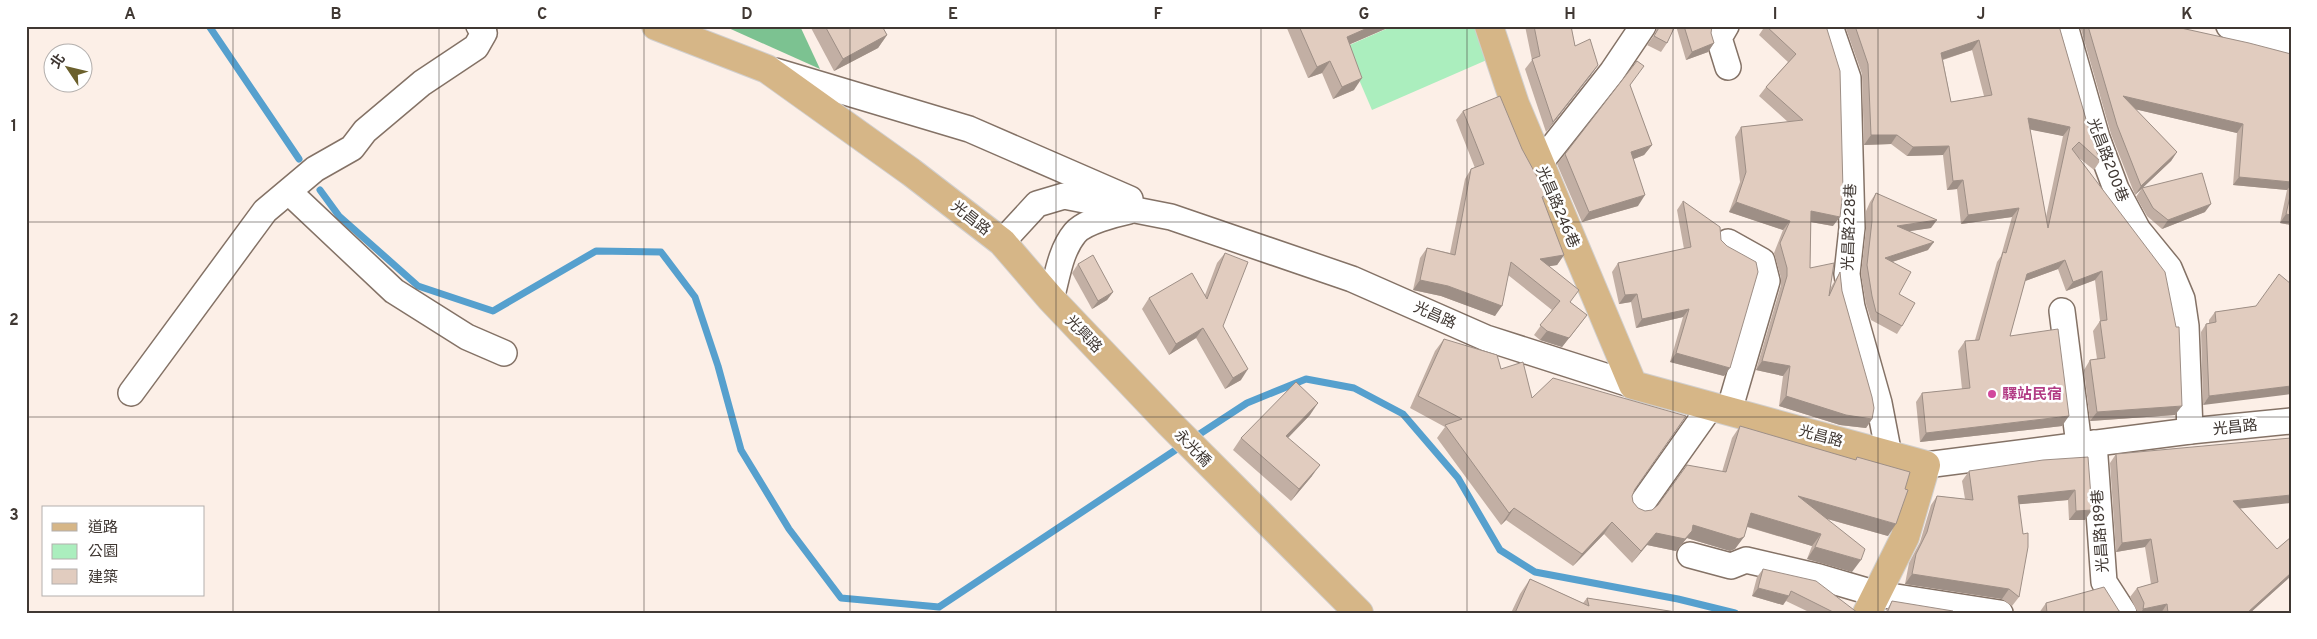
<svg xmlns="http://www.w3.org/2000/svg" width="2317" height="639" viewBox="0 0 2317 639" font-family="Overpass,'Noto Sans TC',sans-serif">
<rect width="100%" height="100%" fill="#fcefe7"/>
<path fill="#abeebe" d="M1393,26h82l14,33 -117,51 -27,-63z"/>
<path fill="#7cc291" d="M724,26h76l20,43z"/>
<g fill="none" stroke-linecap="round" stroke-linejoin="round">
<g stroke="#56a0ce" stroke-width="7">
<path d="M209,26l90,133"/>
<path d="M320,190l19,26 79,70 75,25 103,-60 65,1 34,45 23,69 23,84 48,79 52,69 98,9 244,-162"/>
<path d="M1192,439l55,-36 59,-24 48,9 49,26 55,64 42,72 35,22 143,27 57,14"/>
</g>
<defs>
<g id="minor">
<path d="M1726,26l-7,12 9,29"/>
<path d="M1830,26l18,52 4,150 -5,46 5,33 27,96 10,52"/>
<path d="M2065,26l32,112 19,51 22,41 31,38 13,31 4,27 4,105"/>
<path d="M2229,26l62,16"/>
<path d="M775,71l194,58 161,70"/>
<path d="M1540,163l72,-91 31,-46"/>
<path d="M289,192l105,99 73,46 37,16"/>
<path d="M1002,242l35,-38 27,-8 107,21 181,62 134,59 147,47"/>
<path d="M1728,242l34,19 5,20 -38,130"/>
<path d="M1051,299c6,-21 9,-48 24,-66 9,-11 40,-19 54,-22"/>
<path d="M2062,311l17,134"/>
<path d="M131,393l134,-182 50,-42 37,-21 13,-17 57,-48 54,-36 8,-14 -5,-7"/>
<path d="M2094,443l10,139 20,31"/>
<path d="M1926,465l264,-34 101,-10"/>
<path d="M1638,509l73,-103"/>
<path d="M1690,555l41,11 15,-6 73,17 58,17 123,19"/>
</g>
<g id="major">
<path d="M656,26l111,43 144,103 91,70 49,57 118,124 190,190"/>
<path d="M1489,26l26,78 118,281 293,80 -21,72 -38,76"/>
</g>
</defs>
<use href="#minor" stroke="#847266" stroke-width="28"/>
<use href="#major" stroke="#d1cfce" stroke-width="30"/>
<use href="#minor" stroke="#fff" stroke-width="25"/>
<use href="#major" stroke="#d6b687" stroke-width="28"/>
</g>
<g fill="#c2afa4" fill-rule="evenodd">
<path d="M810,26h72l5,9 -9,13 -44,23z"/>
<path d="M1286,26h106l-42,18 4,46 -21,9 -11,-26 -14,5z"/>
<path d="M1525,26h46l4,20 23,19 -7,10 -45,57 -21,-63 7,-9z"/>
<path d="M1657,26h18l-8,17 -6,9 -14,-7 8,-11z"/>
<path d="M1676,26h36l-1,7 3,10 -6,9 -22,8z"/>
<path d="M1765,26h61l7,200 -22,-4 -1,46 20,21 4,-7 6,-10 2,19 30,128 -6,9 -26,-3 -61,-19 4,-30 -27,-6 25,-85v-7l-7,-25 9,-23 -54,-18 11,-30 -5,-45 6,-10 47,-5 -29,-26 7,-9 22,-25 -29,-27z"/>
<path d="M1845,26h214l31,107 10,28 -6,9 -15,-12 96,257 -85,6 -6,-51 6,-10 7,-1 -4,-28 7,-10 -5,-41 -29,11 -8,-22 -33,12 -15,55 52,90 -142,16 -4,-40 6,-9 40,-4 -4,-38 7,-10 10,-1 22,-78 4,-6 11,-39 -51,7 -4,-35 -10,1 -4,-35 -36,1 -16,-12 -27,1 -2,-71zM1972,50l12,46 -33,6 -8,-42zM2030,129l33,7 -17,81z"/>
<path d="M2080,26h92l119,28v171l-11,-2 7,-33 -54,-5 4,-52 -102,-24 42,43 -6,9 -36,34 -24,-61z"/>
<path d="M1630,86l22,59 -8,10 -11,4 5,47 -56,16 -25,-58 8,-10z"/>
<path d="M1463,111l59,38 25,46 -4,5 21,55 -7,10 -8,1 21,36 17,13 -25,32 -22,-7 -6,-5 18,-25 -44,-35 -13,41 -54,-20 -28,-6 7,-32 7,-10 23,5 15,-74 6,-10 4,-1 -19,-48z"/>
<path d="M2142,188l63,24 -43,17 -15,-13 -11,-19z"/>
<path d="M1876,193l55,35 -22,3 19,19 -36,12 7,32 3,32 -5,8 -26,-14 -5,-16 -5,-30 5,-45v-18l4,-9z"/>
<path d="M1683,201l41,175 -54,-14 13,-45 -47,11 -5,-26 -12,2 -7,-32 6,-9 66,-14 -7,-39z"/>
<path d="M1225,253l-2,73 18,54 -16,9 -29,-51 -27,17 -27,-46 7,-11 56,-3 12,-32z"/>
<path d="M1078,264l35,28 -6,8 -15,9 -20,-36z"/>
<path d="M2291,284l-88,121 -2,-73 5,-8 3,-1v-3l6,-8 41,-6z"/>
<path d="M1444,339l57,30 31,29 103,91 -3,7 1,6 5,6 7,3 7,-1 70,-38 10,-34 8,-12 115,34 2,-3 31,79 -61,-17 25,53 -45,-13 5,-13 -65,-19 -12,22 -5,2 -43,-13 -11,13 -29,-6 -15,18 -28,-29 -31,32 -67,-46 -5,5 -64,-87 8,-11 -35,-19 25,-57z"/>
<path d="M1310,415l-22,23 24,38 -21,25 -58,-51 8,-12z"/>
<path d="M2116,454l124,54 37,41 14,-12v39l-41,37h-112l-8,-16 7,-9 14,-4 -6,-37 -29,5 -6,-89z"/>
<path d="M2088,457l-3,63h-16l-1,-20 -49,4v93l-7,9 -10,-7 -97,-15 4,-21 11,-21 11,-37 6,-9 28,3 -3,-18 7,-10z"/>
<path d="M1763,569l95,44h-47l-25,-12 -3,4 -31,-9 5,-19z"/>
<path d="M1530,579l53,24 4,-5 95,15h-171l9,-19z"/>
<path d="M1892,601l60,12h-67z"/>
<path d="M2046,603l73,8 4,2h-84z"/>
</g>
<g fill="#9e8f86">
<path d="M1372,26h20l-53,23 8,-12z"/>
<path d="M887,35l-9,13 -44,23 9,-12z"/>
<path d="M1979,40l-7,10 -37,12 6,-9z"/>
<path d="M1714,43l-6,9 -22,8 6,-8z"/>
<path d="M1330,61l-8,12 -14,5 9,-11z"/>
<path d="M1598,65l-7,10 -45,57 7,-10z"/>
<path d="M1362,78l-8,12 -21,9 9,-12z"/>
<path d="M2123,96l120,28 -6,9 -120,-28z"/>
<path d="M2028,118l42,9 -7,9 -41,-8z"/>
<path d="M1871,135h26l-6,9 -27,1z"/>
<path d="M1652,145l-8,10 -20,8 7,-11z"/>
<path d="M1949,146l-6,9 -36,1 6,-9z"/>
<path d="M2177,152l-6,9 -36,34 6,-9z"/>
<path d="M2239,177l52,5v3l-4,5 -54,-5z"/>
<path d="M1963,180l-6,9 -10,1 6,-9z"/>
<path d="M1645,195l-7,11 -56,16 7,-10z"/>
<path d="M1736,202l54,19 -7,9 -54,-18z"/>
<path d="M2211,204l-6,8 -43,17 6,-9z"/>
<path d="M2019,208l-7,9 -51,7 7,-9z"/>
<path d="M1811,211l29,6 -7,9 -28,-5z"/>
<path d="M2286,214l5,1v10l-11,-2z"/>
<path d="M1937,220l-6,8 -40,6 6,-8z"/>
<path d="M1934,242l-6,8 -48,16 5,-8z"/>
<path d="M1564,255l-7,10 -24,4 7,-10z"/>
<path d="M2065,260l-7,9 -38,14 7,-9z"/>
<path d="M2102,271l-7,9 -29,11 7,-9z"/>
<path d="M1420,280l28,6 54,20 -7,10 -54,-20 -28,-6z"/>
<path d="M1113,292l-6,8 -15,9 6,-8z"/>
<path d="M1637,294l-6,8 -12,2 6,-9z"/>
<path d="M1689,309l-6,8 -47,11 6,-9z"/>
<path d="M1587,315l-25,32 -22,-7 7,-9z"/>
<path d="M1203,328l-7,10 -27,17 7,-11z"/>
<path d="M1676,353l54,15 -6,8 -54,-14z"/>
<path d="M1762,361l28,5 -7,10 -27,-6z"/>
<path d="M1248,369l-7,11 -16,9 8,-11z"/>
<path d="M2291,386v8l-88,11 6,-9z"/>
<path d="M1786,396l86,23 -6,9 -26,-3 -61,-19z"/>
<path d="M1318,403l-8,12 -32,33 8,-12z"/>
<path d="M2182,406l-7,9 -85,6 7,-9z"/>
<path d="M2069,416l-7,10 -142,16 6,-9z"/>
<path d="M1320,465l-8,11 -21,25 8,-12z"/>
<path d="M2075,490l-7,10 -57,5 7,-9z"/>
<path d="M2291,495v8l-64,7 6,-9z"/>
<path d="M1798,496l98,28 -8,12 -99,-28z"/>
<path d="M1514,508l-8,12 -5,5 8,-12z"/>
<path d="M2092,510l-7,10h-16l7,-9z"/>
<path d="M1751,513l70,21 -9,12 -70,-21z"/>
<path d="M1612,522l-8,12 -31,32 9,-12z"/>
<path d="M1693,525l51,12 -9,12 -5,2 -43,-13 -11,13 -29,-6 -15,18 9,-12 15,-18z"/>
<path d="M2151,539l-6,8 -29,5 6,-9z"/>
<path d="M1815,547l46,13 -9,12 -45,-13z"/>
<path d="M2291,573v3l-41,37h-3z"/>
<path d="M1912,574l97,15 -7,10 -97,-15z"/>
<path d="M1758,588l31,8 -6,9 -31,-9z"/>
<path d="M2167,604l-6,9h-20l2,-4z"/>
</g>
<g fill="#e1ccbf" stroke="#9e8f86" fill-rule="evenodd">
<path d="M825,26h57l5,9 -44,24z"/>
<path d="M1299,26h73l-25,11 15,41 -20,9 -12,-26 -13,6z"/>
<path d="M1534,26h37l4,20 15,-7 8,26 -45,57 -21,-63 8,-3z"/>
<path d="M1660,26h15l-8,17 -13,-7z"/>
<path d="M1684,26h28l-1,7 3,10 -22,9z"/>
<path d="M1766,26h60l14,45 3,120 -3,26 -29,-6 -1,57 24,-5 -5,33 11,-24 2,19 30,106 2,11 -2,11 -26,-4 -60,-19 4,-30 -28,-5 25,-85v-8l-7,-25 10,-22 -54,-19 10,-30 -5,-45 62,-7 -37,-33 30,-33z"/>
<path d="M1855,26h204l31,107 10,28 -21,-19 -7,7 93,123 11,55h3l3,79 -85,6 -7,-52 15,-2 -5,-37 7,-1 -5,-49 -29,11 -8,-22 -38,14 -17,62 48,-7 11,87 -143,17 -4,-40 48,-5 -5,-47 14,-1 24,-88 3,1 13,-45 -51,7 -5,-35 -10,1 -4,-35 -36,1 -16,-12h-26l-3,-71zM1979,40l13,55 -41,7 -10,-49zM2028,118l42,9 -22,101z"/>
<path d="M2088,26h84l77,17 42,11v128l-52,-5 4,-53 -120,-28 54,56 -36,34 -24,-61z"/>
<path d="M1637,61l7,5 -14,19 22,60 -21,7 14,43 -56,17 -24,-58z"/>
<path d="M1500,96l22,53 25,46 -5,2 22,58 -24,4 39,31 -9,12 17,13 -18,23 -22,-7 -7,-6 20,-24 -49,-39 -9,44 -54,-20 -28,-6 7,-32 28,7 16,-86 13,-5 -21,-53z"/>
<path d="M2202,173l9,31 -43,16 -15,-12 -11,-20z"/>
<path d="M2291,192v23l-5,-1z"/>
<path d="M1876,193l61,27 -40,6 37,16 -49,16 26,14 -12,22 16,9 -13,23 -26,-14 -4,-16 -5,-31 5,-44v-18z"/>
<path d="M1683,201l37,26 1,13 6,6 29,16 2,10 -28,96 -54,-15 13,-44 -47,10 -5,-25 -12,1 -7,-32 73,-16z"/>
<path d="M1225,253l23,9 -25,64 25,43 -15,9 -30,-50 -27,16 -27,-46 43,-25 15,26z"/>
<path d="M1093,255l20,37 -15,9 -20,-37z"/>
<path d="M2279,274l12,10v102l-82,10 -3,-72 10,-2 -1,-10 41,-6z"/>
<path d="M1444,339l53,16 4,14 22,-7 9,36 21,-20 133,38 -51,73 -3,7 1,6 5,6 7,3 7,-1 6,-5 29,-40 39,7 14,-46 116,34 1,-3 53,15 -5,17 3,1 -12,34 -98,-28 67,53 -4,11 -46,-13 6,-13 -70,-21 -7,24 -5,2 -46,-14 -1,6 -7,8 -29,-6 -15,18 -29,-29 -30,32 -68,-46 -5,5 -64,-88 17,-6 -44,-23z"/>
<path d="M1296,382l22,21 -32,33 34,29 -21,24 -58,-51z"/>
<path d="M2291,438v57l-58,6 44,48 14,-12v36l-44,40h-79l-1,-9 -24,5 1,-6 -7,-15 21,-6 -7,-43 -29,4 -6,-89z"/>
<path d="M2088,457l4,53 -16,1 -1,-21 -57,6 5,38 5,-1v14l-9,50 -10,-8 -97,-15 4,-20 11,-22 10,-36 36,4 -4,-29 74,-11z"/>
<path d="M1763,569l53,12 42,32h-23l-44,-22 -2,5 -31,-8z"/>
<path d="M1530,579l59,27 -2,-8 95,15h-167z"/>
<path d="M2104,587l15,24 4,2h-76l-1,-10z"/>
<path d="M1892,601l61,10 -1,2h-65z"/>
</g>
<path fill="none" stroke="#403833" stroke-width="1" stroke-opacity="0.55" d="M233,26v587M439,26v587M644,26v587M850,26v587M1056,26v587M1261,26v587M1467,26v587M1673,26v587M1878,26v587M2084,26v587M26,222h2265M26,417h2265"/>
<circle fill="#d1479c" stroke="#fff" stroke-width="2" cx="1992" cy="394" r="5"/>
<g text-anchor="middle" stroke-width="5" stroke-linejoin="round" paint-order="stroke">
<g font-size="15" fill="#403833" stroke="#fff">
<text transform="translate(2108 160) rotate(69)" y="5">光昌路200巷</text>
<text transform="translate(1558 207) rotate(67)" y="5">光昌路246巷</text>
<text transform="translate(971 218) rotate(38)" y="5">光昌路</text>
<text transform="translate(1849 227) rotate(-88)" y="5">光昌路228巷</text>
<text transform="translate(1435 315) rotate(24)" y="5">光昌路</text>
<text transform="translate(1084 334) rotate(46)" y="5">光興路</text>
<text transform="translate(2235 427) rotate(-6)" y="5">光昌路</text>
<text transform="translate(1821 436) rotate(15)" y="5">光昌路</text>
<text transform="translate(1193 448) rotate(46)" y="5">永光橋</text>
<text transform="translate(2100 531) rotate(-94)" y="5">光昌路189巷</text>
</g>
<g font-size="15" font-weight="bold" fill="#b23c85" stroke="#fff" text-anchor="start">
<text x="2002" y="399">驛站民宿</text>
</g>
</g>
<rect width="2317" height="639" fill="none" stroke="#ffffff" stroke-width="55"/>
<rect x="42" y="506" width="162" height="90" fill="#ffffff" stroke="#b3afad"/>
<rect x="52" y="523" width="25" height="8" fill="#d6b687" stroke="#b3afad"/>
<text x="88" y="532" font-size="15" fill="#403833">道路</text>
<rect x="52" y="544" width="25" height="15" fill="#abeebe" stroke="#b3afad"/>
<text x="88" y="556" font-size="15" fill="#403833">公園</text>
<rect x="52" y="569" width="25" height="15" fill="#e1ccbf" stroke="#b3afad"/>
<text x="88" y="582" font-size="15" fill="#403833">建築</text>
<g transform="translate(68 68) rotate(305)"><circle r="24" fill="#ffffff" stroke="#b3afad"/>
<path d="M0-4L9 19L0 12L-9 19Z" fill="#6b602c"/>
<text y="-8" font-size="14" font-weight="bold" text-anchor="middle" fill="#403833">北</text>
</g>
<rect x="28" y="28" width="2262" height="584" fill="none" stroke="#403833" stroke-width="2"/>
<g font-size="16" text-anchor="middle" font-weight="bold" fill="#403833">
<text x="130" y="19">A</text>
<text x="336" y="19">B</text>
<text x="542" y="19">C</text>
<text x="747" y="19">D</text>
<text x="953" y="19">E</text>
<text x="1158" y="19">F</text>
<text x="1364" y="19">G</text>
<text x="1570" y="19">H</text>
<text x="1775" y="19">I</text>
<text x="1981" y="19">J</text>
<text x="2187" y="19">K</text>
<text x="14" y="131">1</text>
<text x="14" y="325">2</text>
<text x="14" y="520">3</text>
</g>
</svg>
